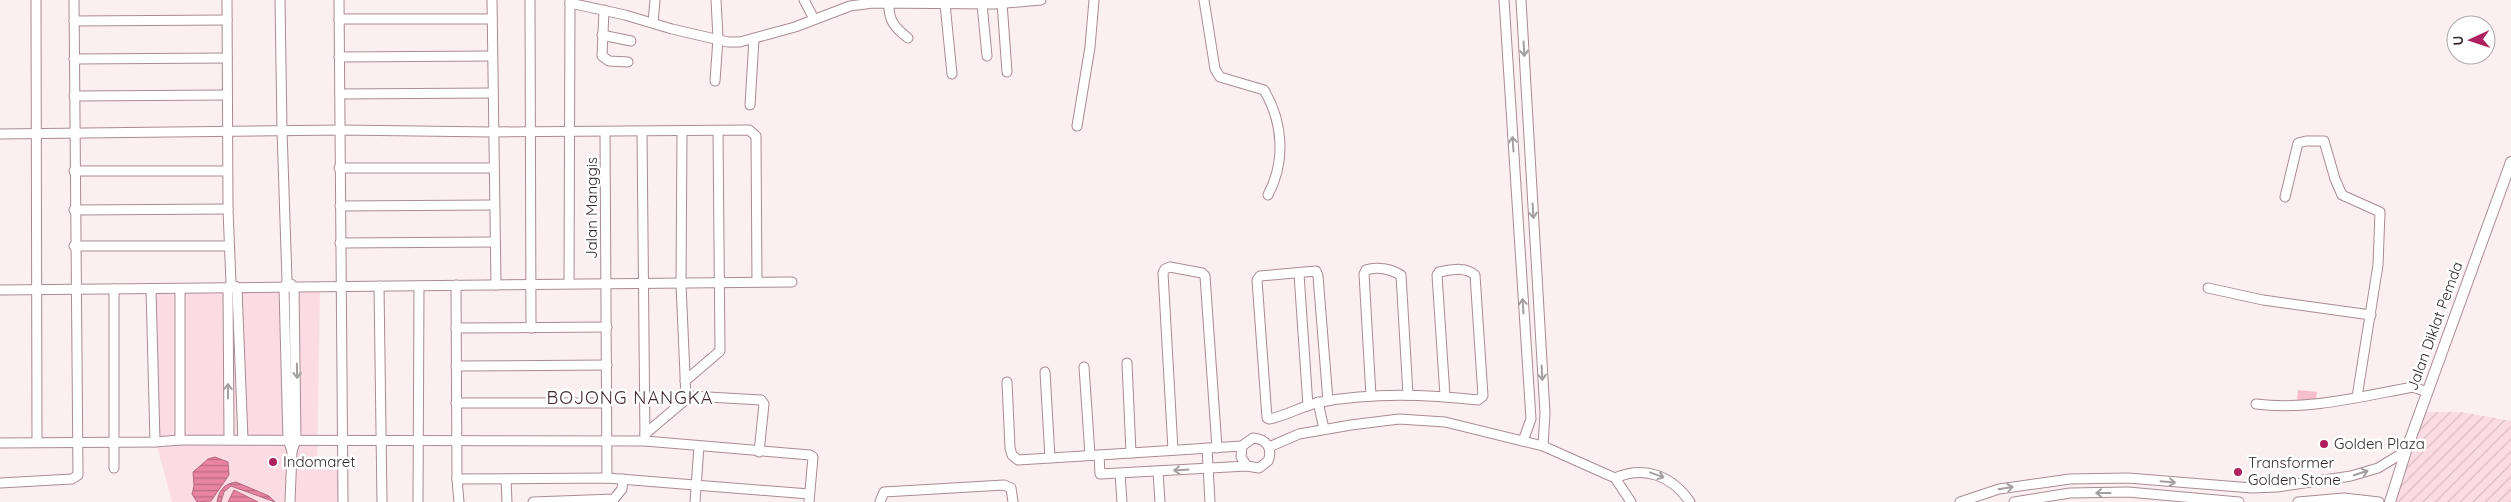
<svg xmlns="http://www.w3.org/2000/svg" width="2511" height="502" viewBox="0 0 2511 502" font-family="Quicksand,sans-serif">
<defs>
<pattern id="industrial-furrows" width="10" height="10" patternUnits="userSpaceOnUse" patternTransform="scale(1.25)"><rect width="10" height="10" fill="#fcdce4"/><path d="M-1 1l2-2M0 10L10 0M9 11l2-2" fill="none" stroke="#d9bdc4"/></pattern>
<pattern id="water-rules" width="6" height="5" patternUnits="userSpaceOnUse" patternTransform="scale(1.25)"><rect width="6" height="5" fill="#e883a2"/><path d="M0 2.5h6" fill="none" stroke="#bd6b84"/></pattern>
</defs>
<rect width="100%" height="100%" fill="#fbeff2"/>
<path fill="#fcdce4" d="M320,291l-3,178 22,1v32h-167l-15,-56 -7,-38 2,-114z"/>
<path fill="url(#industrial-furrows)" d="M2423,412h38l50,9v81h-118z"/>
<path fill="#f6bdcd" d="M2298,390l19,2 -1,9 -19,-1z"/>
<g fill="url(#water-rules)" stroke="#b2687e">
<path d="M215,457l13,5 1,13 -18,26 -14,1 -5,-8 2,-8 -1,-14 15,-13z"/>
<path d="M236,482l33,14 6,6 -44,-16 -7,6 -3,10h-4c2,-12 7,-18 19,-20z"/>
<path d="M234,490l24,12h-30z"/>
</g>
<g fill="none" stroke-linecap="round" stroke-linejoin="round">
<defs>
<g id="minor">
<path d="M36,0l1,442"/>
<path d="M227,0l1,209 3,74 -3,6 1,151"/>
<path d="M280,0l2,130 5,151 -3,7 4,152 4,11"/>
<path d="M339,0l4,502"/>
<path d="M492,0l4,285"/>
<path d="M530,0l1,328"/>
<path d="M804,0l10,19"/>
<path d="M1204,0l11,69 5,8 44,13c19,32 22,71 4,105"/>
<path d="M1504,0l27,419 -8,22"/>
<path d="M1521,0l24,413 -2,33"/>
<path d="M570,3l55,12 47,14 56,13h12l55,-15 55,-21 23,-3 121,1 47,-4"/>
<path d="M889,3c-1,17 6,25 19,35"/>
<path d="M1002,3l5,69"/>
<path d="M945,4l7,70"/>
<path d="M982,4l5,52"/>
<path d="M604,10l-2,46 7,5 19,1"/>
<path d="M339,19h153"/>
<path d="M74,21l153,-1"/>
<path d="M653,23l2,-23"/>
<path d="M602,35l29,6"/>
<path d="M339,57l153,-1"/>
<path d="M74,59l153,-1"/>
<path d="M715,81l3,-43 -2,-38"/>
<path d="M340,94l153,-1"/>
<path d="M74,96l153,-1"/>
<path d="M750,105l4,-66"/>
<path d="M1077,126l13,-79 4,-47"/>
<path d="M605,132l2,346"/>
<path d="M682,132l-1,152 5,114"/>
<path d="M0,134l341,-4 151,2 257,-2 7,6 1,146"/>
<path d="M339,168h154"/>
<path d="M74,171h153"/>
<path d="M2285,197l13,-54 8,-2h18l11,38 7,16 38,17 -2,53 -21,132"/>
<path d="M340,206l153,-1"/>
<path d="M74,210l154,-1"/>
<path d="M340,243l155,-1"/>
<path d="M74,246h155"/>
<path d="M1299,274l9,132"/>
<path d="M569,283l1,-283"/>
<path d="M456,285l1,194 2,23"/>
<path d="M235,286l2,3 6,151"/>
<path d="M379,286l3,216"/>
<path d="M2208,288l55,12 108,15"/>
<path d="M180,289v151l465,1 -3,-309"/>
<path d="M0,290l792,-8"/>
<path d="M456,328l151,-1"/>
<path d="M1127,363l4,90"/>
<path d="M456,366l151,-1"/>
<path d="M1084,367l6,88"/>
<path d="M1045,372l5,86"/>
<path d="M685,381l35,-30 -2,-219"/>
<path d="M1007,382l3,66 2,7 6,5 81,-5"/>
<path d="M1371,396l-7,-122 2,-4c11,-4 25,-1 35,5l7,120"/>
<path d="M1328,401l-10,-125 -2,-5 -56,5 -3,4 10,138 2,1c18,-3 34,-14 52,-17 52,-10 105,-8 157,-2l5,-4 -8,-121c-10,-9 -24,-5 -36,-3l-2,3 8,121"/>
<path d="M1318,402l6,27"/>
<path d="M456,403h151"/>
<path d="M2256,404c51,7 107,-8 157,-17l14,5"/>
<path d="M645,434l45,-38 71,4 3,4 -5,48"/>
<path d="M645,441l165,14 3,2 -4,45"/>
<path d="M155,442l25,-2"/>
<path d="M0,443l155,-1 -4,-153"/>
<path d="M1242,446l-1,11 6,9 12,2 9,-7c5,-12 -1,-22 -15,-23l-11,8 -143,9 1,19 147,-8"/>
<path d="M1269,447l30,-13 52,-9 48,-6 46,3 98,24 72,32 16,24"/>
<path d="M1207,448l3,54"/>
<path d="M1173,450l-10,-177 2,-4 5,-2 32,6 3,3 12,172"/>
<path d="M114,468v-179"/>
<path d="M1158,472l2,30"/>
<path d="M1120,474l2,28"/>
<path d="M1615,478c30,-13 57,-2 75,24"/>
<path d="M457,479l150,-1 202,16"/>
<path d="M506,479l1,23"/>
<path d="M0,483l72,-4 6,-4 -4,-475"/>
<path d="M290,502l2,-51 4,-11 -2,-153 -3,-3"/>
<path d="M418,502l1,-216"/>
<path d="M533,502l81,-3 8,-10 1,-10"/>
<path d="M695,502l4,-56"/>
<path d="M880,502l4,-10 120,-7 7,3 2,14"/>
<path d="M1960,502l39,-13 71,-10 58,-1 124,10 25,-1 74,-11 27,-8 28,-17"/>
<path d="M2014,502l56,-9 58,-1 111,10"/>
<path d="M2298,502l46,-4 35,4"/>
</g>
<path id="tertiary" d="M2390,502l16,-51 105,-289"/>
</defs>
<use href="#minor" stroke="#a88c93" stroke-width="11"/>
<use href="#tertiary" stroke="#a88c93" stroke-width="12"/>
<use href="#minor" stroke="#fff" stroke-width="9"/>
<use href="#tertiary" stroke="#fff" stroke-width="10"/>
</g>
<defs><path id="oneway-shaft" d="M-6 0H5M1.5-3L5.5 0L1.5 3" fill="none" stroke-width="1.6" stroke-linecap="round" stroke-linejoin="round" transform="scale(1.25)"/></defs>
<g stroke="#a49ea0">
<use href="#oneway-shaft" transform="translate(1524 49) rotate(87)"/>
<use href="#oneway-shaft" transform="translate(1513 144) rotate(-94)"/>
<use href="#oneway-shaft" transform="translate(1533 211) rotate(87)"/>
<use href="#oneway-shaft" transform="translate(1523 306) rotate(-94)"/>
<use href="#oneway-shaft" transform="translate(297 371) rotate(89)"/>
<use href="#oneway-shaft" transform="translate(1542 373) rotate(87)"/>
<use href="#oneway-shaft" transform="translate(228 391) rotate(-90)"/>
<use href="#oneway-shaft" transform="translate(1181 470) rotate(176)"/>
<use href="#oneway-shaft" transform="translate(2361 473) rotate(-18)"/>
<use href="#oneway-shaft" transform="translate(1657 475) rotate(20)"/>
<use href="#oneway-shaft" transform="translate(2168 482) rotate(5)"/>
<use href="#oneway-shaft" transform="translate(2006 488) rotate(-9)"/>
<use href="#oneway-shaft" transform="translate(2103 493) rotate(180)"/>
</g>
<g fill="#ae215e" stroke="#fff" stroke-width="2">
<circle cx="2324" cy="444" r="5"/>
<circle cx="273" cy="462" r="5"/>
<circle cx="2238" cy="472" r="5"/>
</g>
<g text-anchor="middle" stroke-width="5" stroke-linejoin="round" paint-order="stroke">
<g font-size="15" fill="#34282b" stroke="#fff">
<text transform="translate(592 208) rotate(-90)" y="5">Jalan Manggis</text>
<text transform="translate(2435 326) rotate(-70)" y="5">Jalan Diklat Pemda</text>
</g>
<g font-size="15" fill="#34282b" stroke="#fff" text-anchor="start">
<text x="2334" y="449">Golden Plaza</text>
<text x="283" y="467">Indomaret</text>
<text x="2248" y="468">Transformer<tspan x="2248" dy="17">Golden Stone</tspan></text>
</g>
<g font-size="18" letter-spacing="1" fill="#402a30" stroke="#fff">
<text x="630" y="404">BOJONG NANGKA</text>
</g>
</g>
<g transform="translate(2471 40) rotate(267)"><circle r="24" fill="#ffffff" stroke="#aea9aa"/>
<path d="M0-4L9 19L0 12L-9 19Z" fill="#ae215e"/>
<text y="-8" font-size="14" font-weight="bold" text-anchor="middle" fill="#34282b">U</text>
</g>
</svg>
